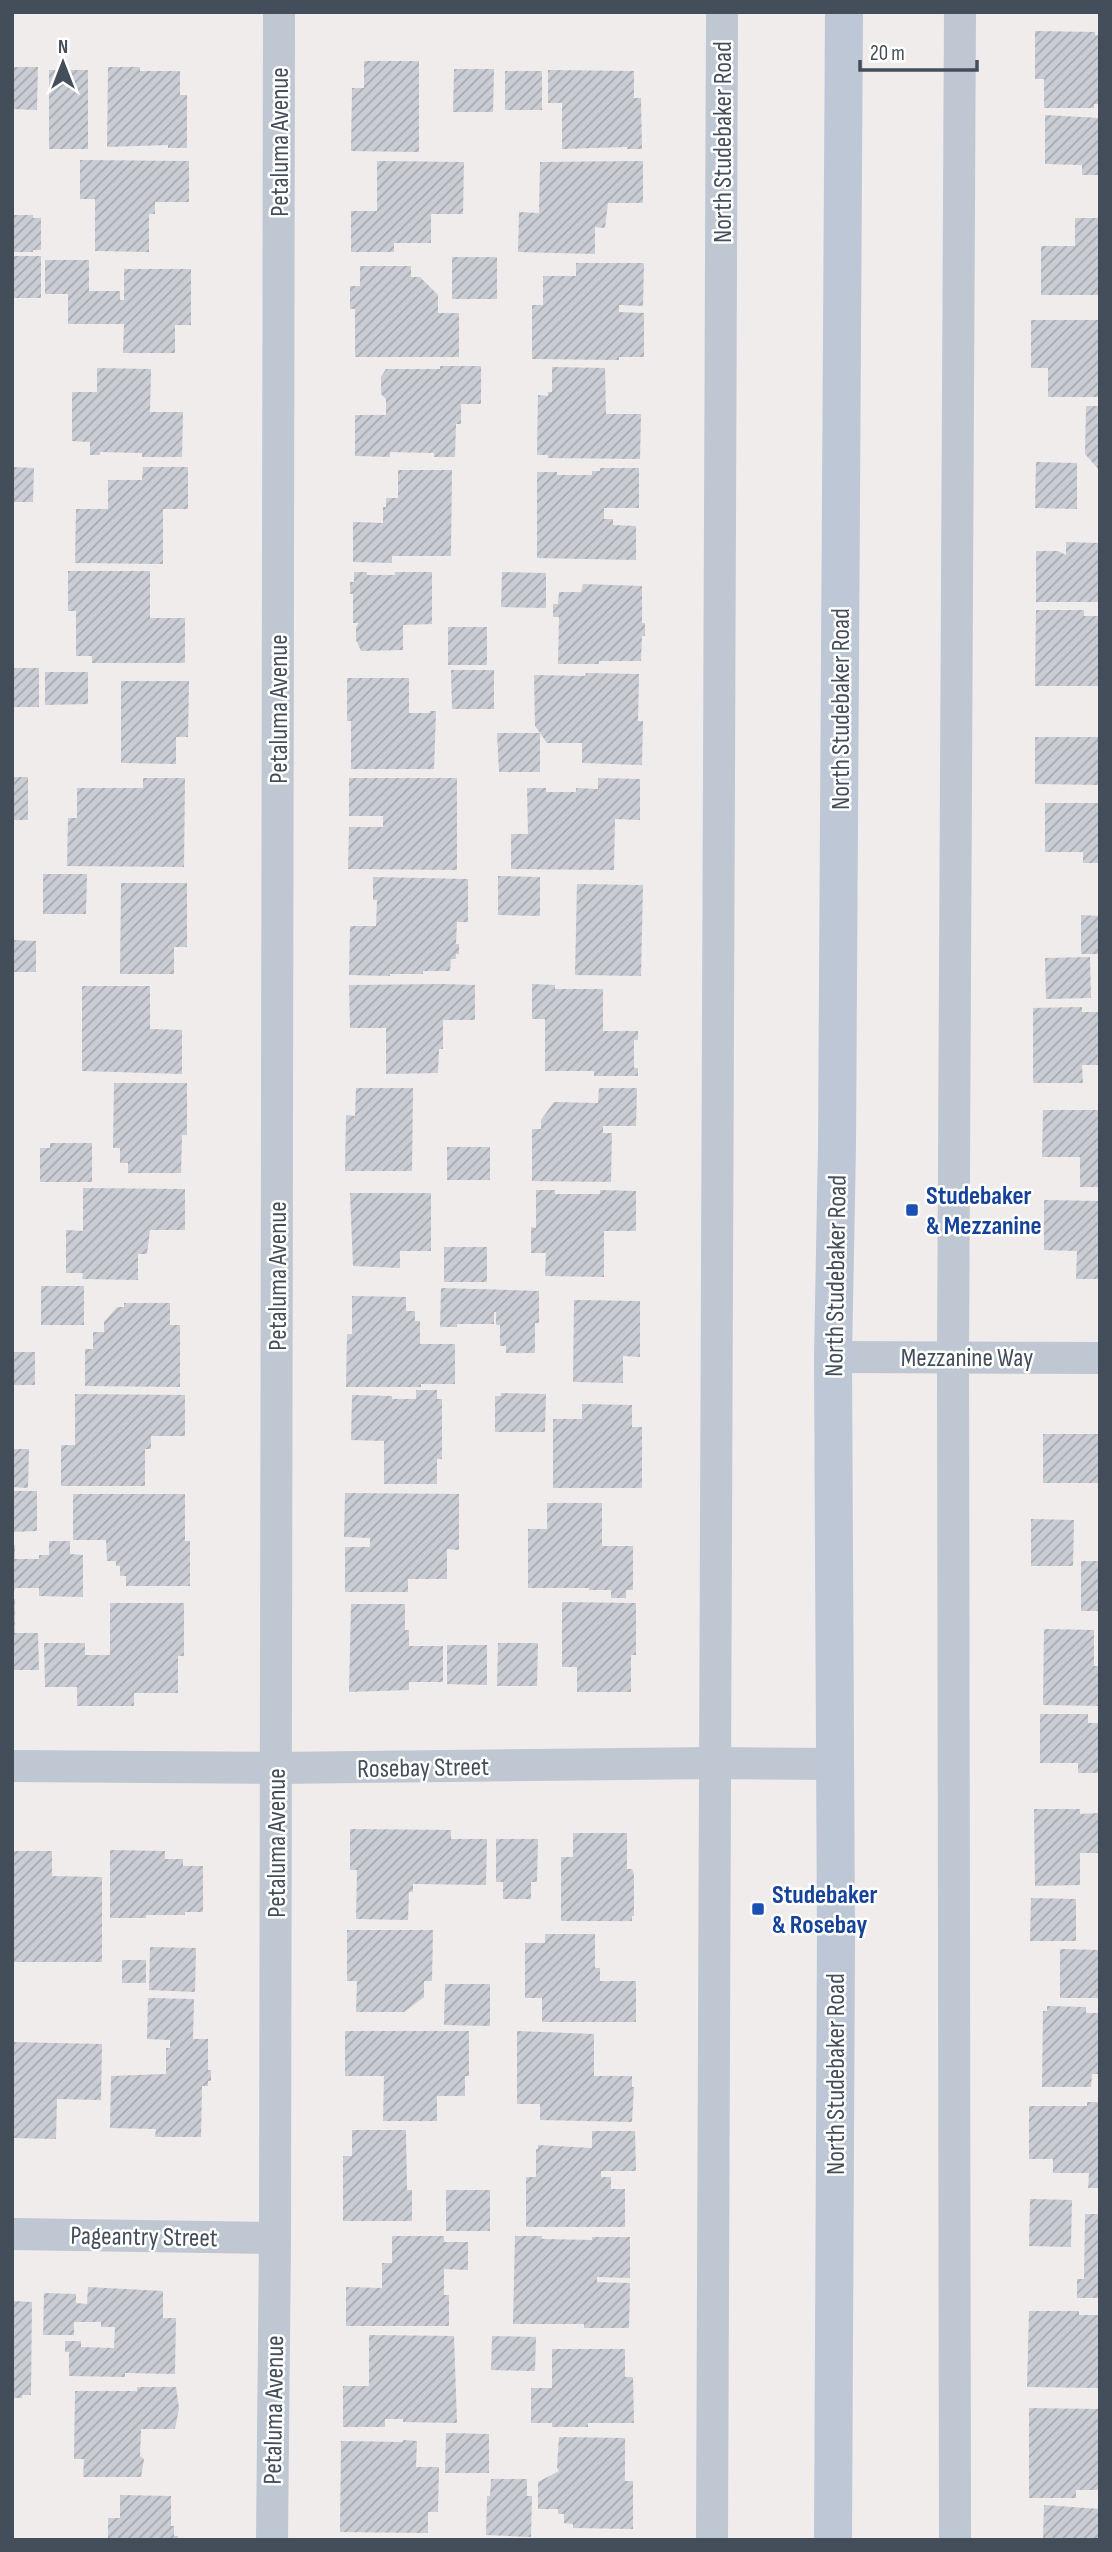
<svg xmlns="http://www.w3.org/2000/svg" width="1112" height="2552" viewBox="0 0 1112 2552" font-family="'Sofia Sans Condensed',sans-serif">
<defs>
<pattern id="building-hatch" width="6" height="6" patternUnits="userSpaceOnUse" patternTransform="scale(1.75)"><rect width="6" height="6" fill="#cbcdd4"/><path d="M-1 1l2-2M0 6l6-6M5 7l2-2" fill="none" stroke="#a6a9af"/></pattern>
</defs>
<rect width="100%" height="100%" fill="#efeceb"/>
<g fill="url(#building-hatch)">
<path d="M1035,31l60,1v3h5v69h-6v4h-50v-29h-9z"/>
<path d="M364,61h55v91l-68,-1 1,-63h12z"/>
<path d="M12,67h26l-1,43 -25,-1z"/>
<path d="M108,67h32v4h40v24h7v53h-19v-3l-61,2z"/>
<path d="M454,69h40l-1,43h-40z"/>
<rect x="49" y="70" width="39" height="79"/>
<path d="M548,70l86,1v27h7l1,51h-15v-2l-65,2v-46h-14z"/>
<rect x="505" y="71" width="37" height="39"/>
<path d="M1045,115l55,3v57h-18v-10l-37,-1z"/>
<path d="M80,160l109,1v41h-34v12h-6v38l-54,-1v-52h-15z"/>
<path d="M377,161l87,1 -1,52h-32v29h-37v9h-43v-41h26z"/>
<path d="M643,161v42h-35l-3,25 -10,-1v27l-77,-2 1,-40 20,1 1,-51z"/>
<path d="M12,215h21v3h8v32h-8v2h-21z"/>
<path d="M1075,218h25v77h-59v-49h34z"/>
<rect x="12" y="256" width="29" height="42"/>
<rect x="452" y="257" width="45" height="42"/>
<path d="M45,260h44v31h31v9h4v-31h67v56h-16v28h-52l1,-29h-56v-30h-23z"/>
<path d="M576,263h68l-1,43 -24,-1v7l25,1v44h-25v3l-87,-1v-54h11v-29h33z"/>
<path d="M360,266h51v11h9l18,18v18h21v44h-104v-48h-5v-23h10z"/>
<path d="M1031,320h68v77h-51v-29h-17z"/>
<path d="M440,366h41v38h-20v20h-5l-1,33h-21v-4l-44,-1v5l-35,-1v-41h31v-16l-5,-5v-17l5,-8h54z"/>
<path d="M552,367l53,1 1,46h35l-1,45 -92,-1v-3h-11l1,-60 10,1v-4h4z"/>
<path d="M97,368l54,1 -1,43h33l-1,45h-40v-4l-42,-1v3h-10v-13l-18,-1v-49h25z"/>
<path d="M1086,406h14v65l-15,-17z"/>
<path d="M1036,462l41,1v46l-42,-1z"/>
<path d="M12,467l22,1 -1,34h-21z"/>
<path d="M143,467h45v42h-25v55l-88,-1 1,-54h32v-29h34z"/>
<path d="M600,468h39v40h-35v11h9v6l23,1v34l-99,-2v-86h20v3h35v-4h8z"/>
<path d="M398,470h54l-1,86h-59v7l-39,-1v-40l30,1v-16h3v-9h12z"/>
<path d="M1066,542l34,1v59h-64v-51h22l8,4z"/>
<path d="M68,571h82v47h35v45h-93v-7h-16v-45h-8z"/>
<path d="M354,572h13v3h28v-3h37v52l-29,1v25l-42,1 -5,-11v-13l3,-4h-6v-29h-3v-12h4z"/>
<path d="M502,572l44,1v35l-45,-1z"/>
<path d="M583,584l59,2v37h3v13h-3l-1,25h-42v3h-41l1,-47h-6v-13h5l1,-12h22z"/>
<path d="M1036,610h48v6h16v70h-65z"/>
<rect x="448" y="627" width="39" height="38"/>
<rect x="12" y="668" width="27" height="39"/>
<path d="M451,670h43v39h-42z"/>
<path d="M45,672h43v32l-43,1z"/>
<path d="M586,673l53,1 -1,47h5l-1,44 -60,-2v-20h-35l-12,-17 -1,-51 51,1z"/>
<path d="M347,678h62v35h21v-2h6l-2,58h-83v-48h-4z"/>
<path d="M121,681h68l-1,56h-12v27l-55,-1z"/>
<path d="M497,733h43v39h-41z"/>
<path d="M1035,737h65v48l-65,-1z"/>
<rect x="12" y="777" width="16" height="43"/>
<path d="M143,778h42l-1,89 -117,-1 1,-48h9v-30h66z"/>
<path d="M349,778h108v92l-109,-1 1,-42h34v-11h-34z"/>
<path d="M598,778l42,1v41l-25,-1 -1,51 -103,-1v-35h17l-1,-46h19v4h30v-4l22,1z"/>
<path d="M1045,803h55v60h-17v-11h-38z"/>
<path d="M43,874h44l-1,40h-43z"/>
<path d="M498,876l42,1v39l-42,-1z"/>
<path d="M373,877l95,2v43h-11l-1,22h3v10h-3v5h-5l-1,12h-27v3h-33v2l-41,-1 1,-49h26l1,-26h-4z"/>
<path d="M121,883h66v64h-13v27h-54z"/>
<path d="M577,884l66,1 -2,91 -66,-1z"/>
<path d="M1081,915l19,1v38h-19z"/>
<path d="M12,940l24,1v31h-24z"/>
<path d="M1090,957l1,41 -45,1 -1,-41z"/>
<path d="M443,984l32,1v35h-32v29h-4l-1,24 -52,1v-46h-36l-1,-43z"/>
<path d="M532,984l23,1v4h48v42h35v9h-4v28h4v8h-44v-5h-49v-52h-13z"/>
<path d="M82,986h68v43l32,1v44l-100,-3z"/>
<path d="M1082,1007v5h18v53h-18l1,18h-50v-75z"/>
<path d="M114,1083h73v52h-5l-1,38h-53v-10h-8v-15h-7z"/>
<path d="M356,1088h57l-1,83h-67l1,-56 9,1z"/>
<path d="M599,1088h38l-1,38h-33v7h9l-1,49 -79,-1v-52h9v-9l13,-18 44,1z"/>
<path d="M1043,1110h57v77h-20v-30h-38z"/>
<path d="M50,1143h42v39h-52v-34h10z"/>
<rect x="447" y="1147" width="43" height="33"/>
<path d="M83,1188l102,1v41h-35l-3,24h-9v26l-56,-1 1,-6h-17v-43l17,1z"/>
<path d="M536,1190h19v4h45v-4l36,1v40h-32v46l-59,-1 1,-23h-15v-26l5,1z"/>
<path d="M350,1193h81v58h-31v17l-47,-2z"/>
<path d="M1044,1200l56,1v78h-24l1,-28 -33,-1z"/>
<rect x="444" y="1247" width="43" height="35"/>
<rect x="41" y="1286" width="43" height="39"/>
<path d="M441,1288l98,3v32h-4v30h-29v-7h-6v-21h-4v-13h-2v12h-37v3h-17z"/>
<path d="M352,1296l54,1v14h9v10h5v23h35v40h-34v3h-75l1,-53h5z"/>
<path d="M574,1300l66,1v56l-17,-1v27l-50,-1z"/>
<path d="M124,1303h46v22h10v62l-95,-1v-37h8v-17h11v-10l13,-15h7z"/>
<rect x="12" y="1352" width="23" height="33"/>
<path d="M416,1390h21v9h5v60h-5v25h-53v-43l-33,-1 1,-45 40,1v3h24z"/>
<path d="M501,1393l45,1 -1,38h-50v-36h6z"/>
<path d="M75,1394l110,1v41h-34v13h-6v37h-84v-41h14z"/>
<path d="M582,1404l50,1v22h10v61h-89v-69h29z"/>
<rect x="1043" y="1434" width="57" height="49"/>
<path d="M12,1449h17l-1,39 -16,-1z"/>
<path d="M12,1491h25v40l-25,1z"/>
<path d="M345,1493l114,1v56l-12,-1v30h-39v13h-63v-45h25v-9l-26,-1z"/>
<path d="M73,1494h112v47h5v45h-64v-10h-6v-10h-4v-5h-9l-1,-21h-33z"/>
<path d="M547,1503h55v43h31v44h-7v8h-15v-8h-22v-2h-61v-59h19z"/>
<path d="M1031,1519l43,1 -1,46h-42z"/>
<path d="M49,1541h21v13l13,1v42l-44,-1v-8h-24v2h-3v-45h3v14h24v-4h10z"/>
<rect x="1081" y="1561" width="19" height="50"/>
<path d="M12,1599h3v34h23l1,37h-27z"/>
<path d="M562,1602l74,1v52h-5v37h-54v-25h-15z"/>
<path d="M110,1603h74v53h-6v37h-44v13h-57v-19h-32l-1,-44h41v12h25z"/>
<path d="M351,1604h54v26h4v16h34v36h-34v8l-60,2z"/>
<path d="M1044,1629l50,1v36h6v40l-57,-1z"/>
<path d="M498,1643h40l-1,43h-40z"/>
<path d="M447,1645h40v40l-40,-1z"/>
<path d="M1040,1714h48v9h12v50h-22v-10h-38z"/>
<path d="M1034,1809h46v5l20,-1v40h-20v32l-45,1z"/>
<path d="M350,1829l101,1v9h36l-1,46 -73,-1v8h-4l-1,28 -52,-1 1,-49h-7z"/>
<path d="M573,1833h54v36h5l2,6v41h-2v5h-71v-64h12z"/>
<path d="M496,1839h42l-1,43h-6v17h-28v-17h-7z"/>
<path d="M110,1850l55,1v8h18v7h20v46h-18v3h-39v3h-36z"/>
<path d="M12,1851h40v25l50,1v85h-90z"/>
<path d="M1031,1898l45,1v42h-46z"/>
<path d="M347,1930h86l-1,51h-8v16l-20,15h-48l1,-31h-10z"/>
<path d="M545,1934h50v34h5v13h36v41h-94v-24h-17v-55h20z"/>
<path d="M150,1947l46,1 -1,44 -46,-2z"/>
<path d="M1060,1949l40,1v48h-40z"/>
<rect x="122" y="1960" width="24" height="23"/>
<path d="M445,1984h45v42l-46,-1z"/>
<path d="M148,1998l46,1 -1,40h15v31h3v11h-3v5h-6l-1,51h-46l1,-8 -46,-1 1,-52 55,-2v-26h4v-8l-23,-1z"/>
<path d="M1047,2006l39,1v6h14v52l-2,9h-6l-1,13h-49l1,-76h4z"/>
<path d="M345,2031h124v45h-4v20h-28v25h-54l1,-45h-39z"/>
<path d="M517,2031l77,3v42h38v11h2l-2,35 -92,-2v-16h-23z"/>
<path d="M12,2042l90,2 -1,56 -44,-1 -1,40 -44,-1z"/>
<path d="M1087,2102h13v86h-12l1,-15h-36v-14h-24v-53h58z"/>
<path d="M352,2130h54l1,60h5v31h-69v-65h9z"/>
<path d="M592,2131h43l1,40h-35v6h10v12h14v38h-99v-50h10v-28h2v-4l54,3z"/>
<rect x="446" y="2190" width="44" height="41"/>
<path d="M1030,2199l42,1 -1,47 -42,-1z"/>
<path d="M1085,2214h15v84h-23v-19h7z"/>
<path d="M392,2236h52v6h24v28l-24,-1v26h5v31h-103v-39l36,1v-25h10z"/>
<path d="M515,2236h27v3l50,1v-3h38v41l-33,-1v5l33,1 -1,45h-45v-4h-71z"/>
<path d="M88,2287l75,4v27h13l-1,56 -50,-1v4l-56,-1v-24h-4v-11h16v6l33,1 1,-21h-14v-5h-27v13h-31l1,-42 32,1v9l11,1z"/>
<path d="M12,2301l20,1 -1,93h-9v3h-10z"/>
<path d="M1029,2311h50v4h21v73l-73,-1z"/>
<path d="M369,2335l85,1 3,87 -54,-1v-3h-18v8h-42v-41h26z"/>
<path d="M492,2336l44,1 -1,34 -44,-1z"/>
<path d="M552,2349h73v28h8l1,46h-46v4h-36v-4h-21v-35h21z"/>
<path d="M137,2387h39l3,21 -4,21h-34l-1,27 4,3 -3,18h-58l1,-18h-10l1,-68h62z"/>
<path d="M1029,2408l71,1 -2,81h-22v8h-47z"/>
<path d="M446,2433l43,1v39h-44z"/>
<path d="M559,2437l66,1v43h8v48l-60,-1v-4l-9,-1v-9h-6v-5h-20v-27l21,-11 -2,-3z"/>
<path d="M403,2440l14,1 -1,26h23l-1,45h-10v21l-88,-1 1,-91 62,1z"/>
<path d="M491,2479h36v17h5l-1,41 -45,-2 1,-39h3z"/>
<path d="M120,2495l51,1v30h3v10h4v4h-70v-22h12z"/>
<path d="M1044,2505l56,4v31h-57z"/>
</g>
<g fill="none" stroke-linecap="round" stroke-linejoin="round">
<g stroke="#bec7d2" stroke-width="32">
<path d="M833,1357l267,1"/>
<path d="M12,1766l264,2 439,-5 119,1"/>
<path d="M12,2234l263,4"/>
<path d="M272,2540l3,-302 4,-2226"/>
<path d="M712,2540l10,-2528"/>
<path d="M955,2540l-2,-1183 7,-1345"/>
</g>
<path stroke="#bdc7d6" stroke-width="38" d="M833,2540l3,-600 -3,-583 4,-212 7,-1133"/>
</g>
<g fill="#1a4fb4" stroke="#fff" stroke-width="2.5">
<rect x="905" y="1203" width="14" height="14" rx="3.5"/>
<rect x="751" y="1902" width="14" height="14" rx="3.5"/>
</g>
<g text-anchor="middle" stroke-width="5" stroke-linejoin="round" paint-order="stroke">
<g font-size="26" fill="#444e5a" stroke="#fff">
<text transform="translate(279 142) rotate(-90)" y="9">Petaluma Avenue</text>
<text transform="translate(722 142) rotate(-90)" y="9">North Studebaker Road</text>
<text transform="translate(278 709) rotate(-90)" y="9">Petaluma Avenue</text>
<text transform="translate(840 709) rotate(-90)" y="9">North Studebaker Road</text>
<text transform="translate(277 1276) rotate(-90)" y="9">Petaluma Avenue</text>
<text transform="translate(835 1276) rotate(-89)" y="9">North Studebaker Road</text>
<text x="967" y="1366">Mezzanine Way</text>
<text transform="translate(423 1767) rotate(-1)" y="9">Rosebay Street</text>
<text transform="translate(276 1843) rotate(-90)" y="9">Petaluma Avenue</text>
<text transform="translate(835 2074) rotate(-90)" y="9">North Studebaker Road</text>
<text transform="translate(144 2236) rotate(1)" y="9">Pageantry Street</text>
<text transform="translate(273 2410) rotate(-89)" y="9">Petaluma Avenue</text>
</g>
<g font-size="26" font-weight="bold" fill="#164399" stroke="#fff" text-anchor="start">
<text x="926" y="1204">Studebaker<tspan x="926" dy="30">&amp; Mezzanine</tspan></text>
<text x="772" y="1903">Studebaker<tspan x="772" dy="30">&amp; Rosebay</tspan></text>
</g>
</g>
<rect width="1112" height="2552" fill="none" stroke="#444e5a" stroke-width="28"/>
<g transform="translate(63 63)" stroke="#ffffff" stroke-width="5" paint-order="stroke">
<path d="M0-5L12 26L0 18L-12 26Z" fill="#444e5a"/>
<text y="-10" font-size="19" font-weight="bold" text-anchor="middle" fill="#444e5a">N</text>
</g>
<path d="M860 60v10h117v-10" fill="none" stroke="#444e5a" stroke-width="3.5"/>
<text x="870" y="60" font-size="21" fill="#444e5a" stroke="#ffffff" stroke-width="5" paint-order="stroke">20 m</text>
</svg>
